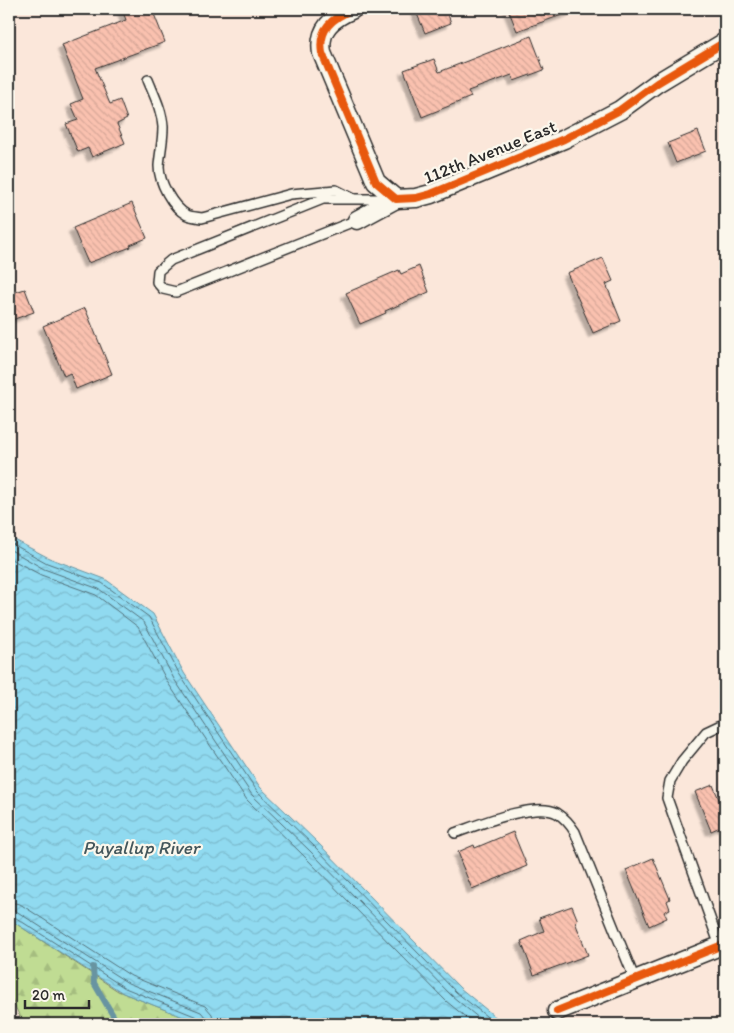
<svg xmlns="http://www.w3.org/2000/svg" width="734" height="1033" viewBox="0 0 734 1033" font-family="Itim,sans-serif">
<defs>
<pattern id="forest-firs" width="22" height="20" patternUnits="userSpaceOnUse" patternTransform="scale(1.25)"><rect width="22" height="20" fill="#c0dc93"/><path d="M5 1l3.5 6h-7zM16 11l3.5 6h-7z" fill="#a5bd7f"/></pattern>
<pattern id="water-waves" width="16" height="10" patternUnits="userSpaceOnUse" patternTransform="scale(1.25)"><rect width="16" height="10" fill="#90daf0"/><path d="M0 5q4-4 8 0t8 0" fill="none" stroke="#7cbbce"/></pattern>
<pattern id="building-back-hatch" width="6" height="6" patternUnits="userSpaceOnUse" patternTransform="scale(1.25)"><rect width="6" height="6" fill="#fac1af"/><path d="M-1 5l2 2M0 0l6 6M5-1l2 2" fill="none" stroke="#d6a697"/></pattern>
<filter id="shadow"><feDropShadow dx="-4.5" dy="4.5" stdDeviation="1" flood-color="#0004"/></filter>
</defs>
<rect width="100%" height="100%" fill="#fbe7da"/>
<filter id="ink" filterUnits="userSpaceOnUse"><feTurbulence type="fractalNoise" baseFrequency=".02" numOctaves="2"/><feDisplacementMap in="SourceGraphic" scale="10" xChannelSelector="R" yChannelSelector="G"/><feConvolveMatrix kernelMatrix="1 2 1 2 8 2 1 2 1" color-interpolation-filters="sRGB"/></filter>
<g filter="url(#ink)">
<path fill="url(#forest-firs)" stroke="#76845f" d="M9,919l109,72 83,33h-178l-14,-31z"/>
<path fill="url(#water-waves)" stroke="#6894a1" d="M9,537l40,21 56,21 48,35 31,59 76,114 58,56 142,145 44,36h-303l-78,-31 -114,-74z"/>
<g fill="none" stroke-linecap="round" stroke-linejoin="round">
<g stroke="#53717a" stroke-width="1">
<path d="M9,542l38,21 55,20 47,34 31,58 77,116 58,56 141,145 40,32"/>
<path d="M9,549l35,20 55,20 45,33 30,57 78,116 58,56 142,145 34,28"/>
<path d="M9,558l32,17 55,20 42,32 30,56 79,117 58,57 141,144 28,23"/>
<path d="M9,902l11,2 111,72 74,30 7,8 2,10"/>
<path d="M9,909l7,2 112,72 73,29 5,6 1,6"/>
<path d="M9,915l4,1 112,72 72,29 3,3 1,4"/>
</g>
<path stroke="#6894a1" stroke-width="6" d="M93,967l1,16 24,41"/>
</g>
<g fill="url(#building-back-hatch)" stroke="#2b2b2b" filter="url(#shadow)">
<path d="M122,9h30l13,33 -70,26 15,36 10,-4 7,19 -10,5 8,19 -33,14 -4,-9 -10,4 -12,-28 12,-4 -7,-16 12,-5 -21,-54 64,-25z"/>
<path d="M415,9h31l5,14 -26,10z"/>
<path d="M508,9h64l1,2 -56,20z"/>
<path d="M531,36l13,34 -30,11 -2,-6 -44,16 3,6 -49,20 -18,-47 30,-11 5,13z"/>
<path d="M698,131l8,20 -30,12 -8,-20z"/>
<path d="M132,203l15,35 -17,7 1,2 -43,16 -15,-35z"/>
<path d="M603,258l10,23 -7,3 15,37 -28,12 -26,-60z"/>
<path d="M419,266l10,26 -44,19 1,2 -26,11 -14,-31 53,-23 2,4z"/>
<path d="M25,289l9,23 -25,9v-27z"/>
<path d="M85,308l27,66 -36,15 -6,-16 -6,3 -21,-50z"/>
<path d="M713,785l12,29v11l-14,6 -16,-39z"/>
<path d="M513,832l14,34 -55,23 -12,-29h1l-3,-8 16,-7 1,3z"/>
<path d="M653,858l17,41 -3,2 3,8 -6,3 3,6 -18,8 -23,-56z"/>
<path d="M572,906l6,15 -3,1 13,33 -54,20 -13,-34 23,-10 -5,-13z"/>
</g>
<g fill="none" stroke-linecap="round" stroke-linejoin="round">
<defs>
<g id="lane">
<path d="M148,80c6,15 14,30 15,47 0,14 -3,26 -4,39 0,16 13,41 28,49 4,2 10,2 15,3l89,-24 45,-4 16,8"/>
<path d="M357,220l-181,72 -13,-3 -6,-7 1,-11 13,-11 152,-61h65"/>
<path d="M455,833c23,-8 80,-32 102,-20 8,5 13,11 18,19l60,148"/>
<path d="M720,946l-53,-148 3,-17 12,-20 24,-29 19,-9"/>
</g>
<g id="street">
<path d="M353,9c-21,9 -35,20 -31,44l54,129 20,17 20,-1 15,-4 133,-55 31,-16 25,-13 37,-27 68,-41"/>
<path d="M357,220l39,-21"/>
<path d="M557,1011l168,-67"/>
</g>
</defs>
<use href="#lane" stroke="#2b2b2b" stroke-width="12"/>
<use href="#street" stroke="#2b2b2b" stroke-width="21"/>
<use href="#lane" stroke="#fbf7ec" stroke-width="9"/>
<use href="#street" stroke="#fbf7ec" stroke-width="18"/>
<defs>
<g id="cycleway">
<path d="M353,9c-21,9 -35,20 -31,44l54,129 20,17 20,-1 15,-4 133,-55 31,-16 25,-13 37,-27 68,-41"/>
<path d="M557,1011l168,-67"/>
</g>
</defs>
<use href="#cycleway" stroke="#fbf7ec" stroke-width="11"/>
<use href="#cycleway" stroke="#e8590c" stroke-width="8"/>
</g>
</g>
<g text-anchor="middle" stroke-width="4.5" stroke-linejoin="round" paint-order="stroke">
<g font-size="18" fill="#2b2b2b" stroke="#fbf7ec">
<text transform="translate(490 152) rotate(-22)" y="6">112th Avenue East</text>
</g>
<g font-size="19" font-style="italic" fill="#44575c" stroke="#fbf7ec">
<text x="141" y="854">Puyallup River</text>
</g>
</g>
<rect width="734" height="1033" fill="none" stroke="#fbf7ec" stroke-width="30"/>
<rect x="15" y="15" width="704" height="1003" fill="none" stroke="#2b2b2b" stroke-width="2" filter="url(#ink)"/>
<path d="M25 1000v8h64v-8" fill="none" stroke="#2b2b2b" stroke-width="2.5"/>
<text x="32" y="1000" font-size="15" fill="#2b2b2b" stroke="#fbf7ec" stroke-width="4" paint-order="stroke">20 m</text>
</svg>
